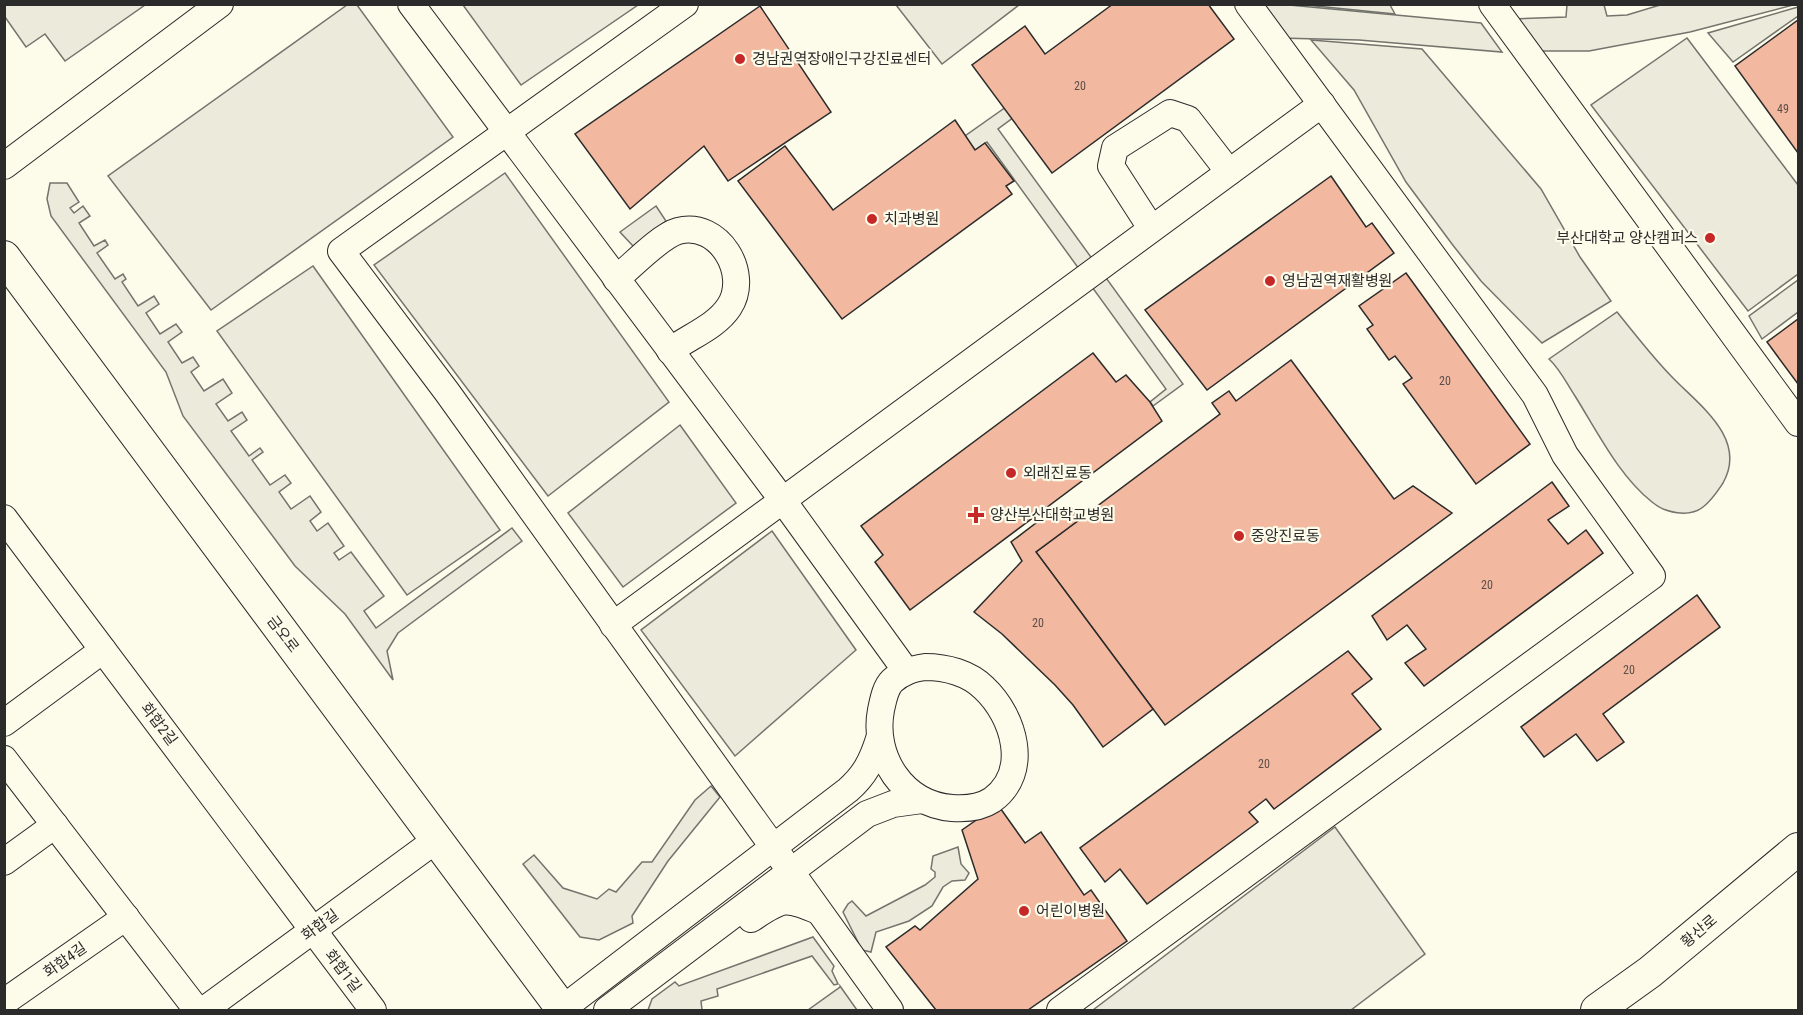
<svg xmlns="http://www.w3.org/2000/svg" width="1803" height="1015" viewBox="0 0 1803 1015" font-family="'Roboto Condensed','Noto Sans KR',sans-serif">
<rect width="100%" height="100%" fill="#fdfbea"/>
<g fill="#ecebdb" stroke="#74746e" stroke-width="1.5">
<path d="M1306,5h84l5,9z"/>
<path d="M1798,7v9l-65,46 -25,-29z"/>
<path d="M1311,40l111,9 119,140 39,68 31,44 -69,42 -61,-62 -29,-37 -46,-62 -52,-92z"/>
<path d="M1617,312c18,22 36,46 56,66 26,27 75,61 50,105 -6,9 -11,17 -20,24 -14,11 -38,6 -51,-5 -33,-26 -55,-71 -77,-106 -8,-12 -15,-27 -26,-37z"/>
<path d="M772,531l84,119 -121,106 -94,-126z"/>
</g>
<g fill="#eceadb" stroke="#74746e" stroke-width="1.5">
<path d="M4,5l1,-1 140,1 -80,56 -20,-27 -19,13 -21,-30z"/>
<path d="M347,5h10l96,132 -242,173 -103,-134z"/>
<path d="M463,5h175l-117,80z"/>
<path d="M896,5h123l-77,59z"/>
<path d="M1252,5h37l192,18 21,29 -143,-12 -80,-2z"/>
<path d="M1567,5h37l3,11 20,-1 33,-10h133l-103,27 -101,19h-52l-25,-32 54,-2z"/>
<path d="M1687,38l111,147v89l-50,37 -157,-206z"/>
<path d="M1006,107l8,10 -16,12 185,255 -30,22 -3,-4 16,-13 -179,-247 -12,8 -10,-14z"/>
<path d="M505,173l164,229 -121,94 -174,-231z"/>
<path d="M50,183h17l12,19 -9,6 4,5 9,-7 7,10 -11,7 15,23 11,-6 3,5 -11,8 18,26 8,-5 3,5 -4,3 16,24 16,-10 5,8 -13,9 14,21 16,-10 6,8 -14,10 14,21 11,-6 6,9 -8,6 13,19 19,-12 9,14 -16,11 12,17 14,-9 5,8 -16,11 18,25 11,-8 3,4 -11,8 18,25 15,-10 6,8 -12,9 12,17 19,-13 11,16 -11,9 7,10 11,-8 16,23 -10,7 5,7 12,-8 33,44 -20,15 12,17 136,-100 10,13 -124,92 -11,18 6,29 -48,-66 -50,-48 -112,-150 -17,-44 -115,-156 -4,-17z"/>
<path d="M656,206l10,15 -33,25 -13,-14z"/>
<path d="M313,266l187,264 -93,65 -190,-264z"/>
<path d="M1798,280v32l-36,27 -13,-23z"/>
<path d="M680,425l56,78 -113,84 -55,-74z"/>
<path d="M711,786l9,11 -52,64 -36,55 1,7 -34,17 -19,-3 -57,-73 11,-9 29,33 34,11 12,-10 7,3 26,-30h10l43,-62z"/>
<path d="M1335,827l90,127 -74,56h-258z"/>
<path d="M958,847l3,17 8,9 -4,7 -13,1 -9,6 -11,19 -23,15 -33,11 -5,20 -9,-2 -19,-38 5,-8 4,-3 14,15 59,-31 10,-8v-5l-4,-3 2,-13z"/>
<path d="M813,937l21,29 -2,5 6,13 -4,1 -22,-29 -95,33 1,7 -17,5 1,9h-54l4,-11 23,-17 4,4z"/>
<path d="M840,986l17,24h-49l32,-23z"/>
</g>
<g fill="#f2b8a0" stroke="#2b2b2b" stroke-width="1.5">
<path d="M1113,4h95l26,35 -182,134 -80,-108 53,-39 20,28z"/>
<path d="M760,6l71,106 -103,69 -24,-35 -74,63 -55,-75z"/>
<path d="M1798,20v133l-63,-87z"/>
<path d="M955,120l20,30 10,-7 29,38 -8,5 6,8 -170,125 -104,-138 47,-35 48,64z"/>
<path d="M1331,176l35,51 6,-4 22,30 -187,137 -62,-80z"/>
<path d="M1406,273l124,171 -54,40 -73,-100 9,-6 -17,-22 -6,4 -22,-31 6,-4 -14,-19z"/>
<path d="M1798,319v65l-31,-42z"/>
<path d="M1093,353l23,29 10,-7 24,27 12,19 -252,189 -35,-48 8,-7 -22,-29z"/>
<path d="M1291,360l103,139 19,-13 39,27 -287,212 -129,-173 184,-138 -8,-11 17,-12 7,10z"/>
<path d="M1552,482l17,24 -21,14 20,24 18,-14 17,23 -179,133 -19,-23 21,-14 -19,-24 -20,15 -15,-24z"/>
<path d="M1072,509l7,11 -43,32 117,157 -50,38 -30,-42 -18,-20 -53,-51 -28,-22 48,-51 -11,-19 38,-29 6,9z"/>
<path d="M1697,595l23,32 -117,87 21,28 -27,19 -21,-27 -32,23 -23,-30z"/>
<path d="M1348,651l24,28 -20,15 29,35 -107,80 -8,-10 -17,13 9,10 -111,82 -27,-35 -15,13 -25,-34z"/>
<path d="M998,805l27,38 16,-11 43,63 7,-5 36,51 -99,69h-92l-50,-63 29,-21 5,4 58,-51 -16,-49z"/>
</g>
<g fill="none" stroke-linecap="round" stroke-linejoin="round">
<defs>
<g id="minor">
<path d="M411,4l373,498 122,169"/>
<path d="M685,4l-344,247 106,141 443,618"/>
<path d="M1492,4l306,419"/>
<path d="M4,166l216,-162"/>
<path d="M1151,228l-40,-62 4,-18 55,-35 18,6 41,53"/>
<path d="M616,279c15,-12 44,-43 62,-48 41,-11 73,43 51,76 -13,20 -41,30 -59,44"/>
<path d="M4,518l369,492"/>
<path d="M613,625l709,-521"/>
<path d="M925,667c21,0 44,6 59,21 30,28 47,84 8,112 -12,8 -26,9 -40,8 -49,-4 -80,-51 -71,-98 2,-9 4,-22 11,-29 10,-9 20,-12 33,-14z"/>
<path d="M4,723l99,-73"/>
<path d="M4,759l193,251"/>
<path d="M4,862l51,-37"/>
<path d="M751,919c31,-20 32,-23 67,-8"/>
<path d="M4,1002l122,-85"/>
<path d="M562,1009l286,-219c17,-15 24,-29 31,-51"/>
<path d="M204,1010l232,-170"/>
<path d="M607,1010l260,-196 26,-10 29,-4"/>
<path d="M1060,1010l592,-434 -87,-121 -30,-60 -287,-391"/>
</g>
<g id="major">
<path d="M4,257l559,753"/>
<path d="M1597,1010l53,-38 148,-123"/>
</g>
</defs>
<use href="#minor" stroke="#2b2b2b" stroke-width="28"/>
<use href="#major" stroke="#2b2b2b" stroke-width="34"/>
<use href="#minor" stroke="#fdfbea" stroke-width="26"/>
<use href="#major" stroke="#fdfbea" stroke-width="32"/>
</g>
<g fill="#c62828" stroke="#fdfbea" stroke-width="2">
<circle cx="740" cy="59" r="6"/>
<circle cx="872" cy="219" r="6"/>
<circle cx="1710" cy="238" r="6"/>
<circle cx="1270" cy="281" r="6"/>
<circle cx="1011" cy="473" r="6"/>
<path d="M973 506h6v6h6v6h-6v6h-6v-6h-6v-6h6z"/>
<circle cx="1239" cy="536" r="6"/>
<circle cx="1024" cy="911" r="6"/>
</g>
<g text-anchor="middle" stroke-width="4.5" stroke-linejoin="round" paint-order="stroke">
<g font-size="12" fill="#5d4e48">
<text x="1080" y="90">20</text>
<text x="1783" y="113">49</text>
<text x="1445" y="385">20</text>
<text x="1487" y="589">20</text>
<text x="1038" y="627">20</text>
<text x="1629" y="674">20</text>
<text x="1264" y="768">20</text>
</g>
<g font-size="15" fill="#2b2b2b" stroke="#fdfbea" text-anchor="start">
<text x="752" y="64">경남권역장애인구강진료센터</text>
<text x="884" y="224">치과병원</text>
<text x="1698" y="243" text-anchor="end">부산대학교 양산캠퍼스</text>
<text x="1282" y="286">영남권역재활병원</text>
<text x="1023" y="478">외래진료동</text>
<text x="990" y="520">양산부산대학교병원</text>
<text x="1251" y="541">중앙진료동</text>
<text x="1036" y="916">어린이병원</text>
</g>
<g font-size="15" fill="#2b2b2b" stroke="#fdfbea">
<text transform="translate(283 634) rotate(53)" y="5">금오로</text>
<text transform="translate(159 724) rotate(53)" y="5">화합2길</text>
<text transform="translate(320 925) rotate(-36)" y="5">화합길</text>
<text transform="translate(1699 931) rotate(-40)" y="5">황산로</text>
<text transform="translate(65 960) rotate(-35)" y="5">화합4길</text>
<text transform="translate(343 971) rotate(53)" y="5">화합1길</text>
</g>
</g>
<rect width="1803" height="1015" fill="none" stroke="#2b2b2b" stroke-width="12"/>
</svg>
